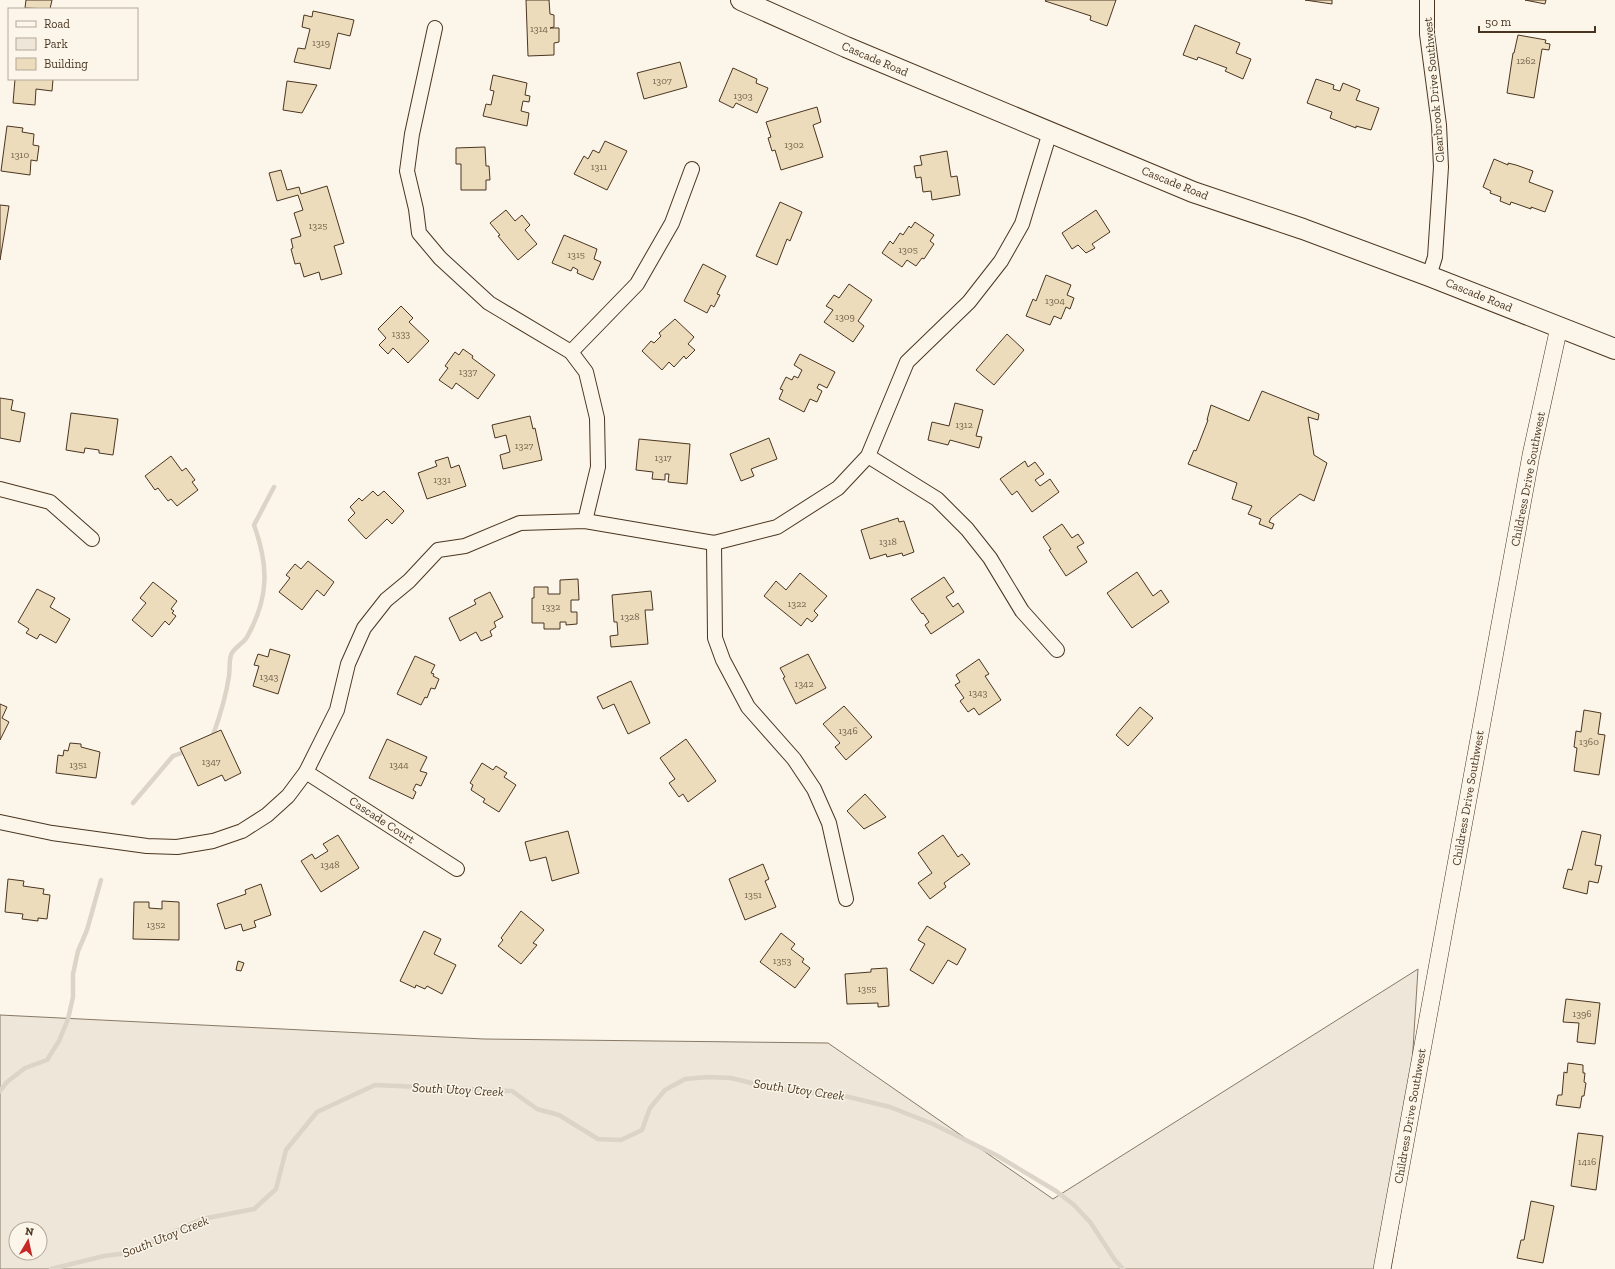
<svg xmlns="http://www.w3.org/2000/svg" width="1615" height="1269" viewBox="0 0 1615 1269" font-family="'Zilla Slab',serif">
<rect width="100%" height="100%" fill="#fbf6e9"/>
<path fill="#ede6d9" stroke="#887966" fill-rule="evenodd" d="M1418,969l-14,224 -13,76h-1391v-254l484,24 344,4 225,156zM16,1229h24v24h-24z"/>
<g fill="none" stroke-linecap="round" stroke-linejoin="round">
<g stroke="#dcd4c6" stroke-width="4.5">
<path d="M210,737l3,-2c7,-19 13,-39 16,-59 1,-7 0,-15 2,-21 2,-7 13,-12 16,-18 22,-39 22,-71 7,-112l20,-38"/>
<path d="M133,803l40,-47 14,-5"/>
<path d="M0,1091l7,-9 18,-14 22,-8 12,-19 9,-22 5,-22v-23l5,-23 9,-21 14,-50"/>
<path d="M51,1269l53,-13 23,-3 75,-34 52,-10 22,-20 10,-39 31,-38 58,-27 137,6 25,18 22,6 39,24 23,1 21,-10 8,-22 15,-18 20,-11 23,-2 23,1 45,11 69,7 45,11 43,17 63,31 60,36 18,14 16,17 25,38 8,9"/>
</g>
</g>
<g fill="#ecdcbc" stroke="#4a3520">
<path d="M26,0h26l-2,9 -25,-1z"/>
<path d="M526,0h23l1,14 4,1v12l-4,1h9v14l-5,1v12l-26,1z"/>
<path d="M1046,0h70l-9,26 -17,-6 1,-4 -46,-15z"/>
<path d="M1305,0h27v4z"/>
<path d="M1525,0h21l-1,4z"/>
<path d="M313,11l41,9 -4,16 -12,-3 -8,36 -36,-7 4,-14 7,1 5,-20 -8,-2 2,-12 8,2z"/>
<path d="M1195,25l45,18 -4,10 15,6 -8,20 -18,-8 2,-3 -29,-11 -1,3 -14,-5z"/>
<path d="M1518,35l28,5 -1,3 5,1 -1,6 -7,-1 -8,49 -27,-5 6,-40h1z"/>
<path d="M680,62l7,25 -43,12 -7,-26z"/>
<path d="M733,68l24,11 -1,4 12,5 -11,25 -21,-10 -3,5 -14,-7z"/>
<path d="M493,75l34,8 -2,12 5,1 -1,6 -6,-1 -2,10 8,2 -2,13 -44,-10 3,-12 5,1 3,-14 -4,-1z"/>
<path d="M15,79h38l-1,12 -16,-2 -1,16 -22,-2z"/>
<path d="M1316,79l18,6 -1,4 7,2 3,-8 17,7 -4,10 23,8 -8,22 -15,-4v2l-26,-10 2,-6 -25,-9z"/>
<path d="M287,81l30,4 -15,28 -19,-3z"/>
<path d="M817,107l4,15 -8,3 10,32 -42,13 -6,-20 -3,1 -4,-13 3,-1 -5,-15z"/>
<path d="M7,126l16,2 -1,4 12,2 -1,11 6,1 -2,15 -6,-1 -1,15 -29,-4z"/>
<path d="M605,141l22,10 -20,39 -33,-16 10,-18 4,3 5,-9 6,3z"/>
<path d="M485,147l1,19h3l1,14h-4v10h-25v-26h-5v-16z"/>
<path d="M947,151l4,26 6,-1 3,19 -28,5 -1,-9 -8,1 -2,-15 -5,1 -2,-12 8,-1 -2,-9z"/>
<path d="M1494,159l14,6v-2l8,2 17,6 -4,11 24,9 -8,21 -14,-5v2l-20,-7 -1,3 -10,-4 1,-4 -11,-4 1,-2 -8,-4z"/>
<path d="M281,170l6,20 12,-3 2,7 26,-8 17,57 -10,3 8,28 -21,6 -2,-8 -15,5 -4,-14 -5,1 -4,-15 2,-1 -2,-9 10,-3 -7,-23 9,-3 -5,-15 -21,6 -8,-28z"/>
<path d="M780,202l22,10 -12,29 -3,-2 -10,26 -21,-9z"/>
<path d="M0,205l9,1 -9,54z"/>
<path d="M506,210l9,11 7,-6 8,10 -5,5 12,14 -19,16 -20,-24 2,-1 -10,-12z"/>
<path d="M1096,210l14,22 -18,12 3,4 -9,5 -8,-8 -6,4 -10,-16z"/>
<path d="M915,222l19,13 -4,6 4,3 -10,15 -2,-1 -6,8 -9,-6 -5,7 -20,-14 8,-12 3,3 7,-11 3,2 6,-9 2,2z"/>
<path d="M564,235l33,14 -3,10 7,3 -8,18 -16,-7 1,-3 -5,-3 -2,4 -19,-8z"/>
<path d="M703,264l23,12 -9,18 3,1 -6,12 -3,-2 -4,8 -23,-12z"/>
<path d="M1046,275l25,10 -4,10 7,3 -4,11 -4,-2 -5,12 -7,-3 -4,9 -24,-9 7,-17 3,2z"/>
<path d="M849,284l23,16 -14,21 6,5 -11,16 -29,-20 9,-12 -7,-4 8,-11 5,3z"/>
<path d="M401,306l12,12 -4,4 20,19 -21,22 -15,-15 -5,6 -9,-9 7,-7 -8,-9z"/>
<path d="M675,319l19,18 -6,7 7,6 -9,9 -2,-3 -10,11 -5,-5 -7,8 -20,-19 9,-10 3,2 7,-7 -2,-3z"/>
<path d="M1007,334l17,16 -30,35 -18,-15z"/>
<path d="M463,349l10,7 -1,2 23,17 -17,24 -22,-16 -4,6 -13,-9 9,-12 -3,-2 10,-14 4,3z"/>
<path d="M800,354l35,18 -8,16 -8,-4 -2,4 5,3 -5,11 -7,-3 -6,13 -25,-13 4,-9 -3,-1 6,-12 6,3 2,-4 4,2 4,-8 -8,-5z"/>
<path d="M1262,391l57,23 -1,6 -10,-3 6,38 13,8 -13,38 -14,-7 -29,24 -2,4 5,2 -2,5 -13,-5 2,-5 -13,-5 4,-8 -20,-7 5,-16 -49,-19 6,-14 2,1 12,-31h-1l4,-15 38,16z"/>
<path d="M0,398l13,2 -2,10 14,3 -5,29 -20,-4z"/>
<path d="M955,403l28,7 -7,26 6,1 -3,11 -29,-8 -2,5 -20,-5 4,-18 17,4z"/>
<path d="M71,413l47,6 -5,36 -14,-2v-3l-14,-2 -1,5 -18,-3z"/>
<path d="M530,416l3,13 2,-1 7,32 -39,9 -3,-14 10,-3 -4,-17 -11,3 -3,-13z"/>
<path d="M769,438l8,21 -26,10 3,7 -13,5 -11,-27z"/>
<path d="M639,439l51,5 -3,40 -19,-2 1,-8h-4v6l-13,-1 1,-7 -17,-2z"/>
<path d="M171,456l11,15 4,-3 9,12 -3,2 6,8 -21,16 -6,-7 -3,2 -10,-13 -3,2 -10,-14z"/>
<path d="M448,457l3,11 8,-3 7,21 -39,13 -9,-26 19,-7 -2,-5z"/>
<path d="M1025,461l3,6 7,-5 9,12 -9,6 5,6 10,-7 9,13 -27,20 -15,-21 -5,4 -12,-16z"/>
<path d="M373,491l5,5 6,-5 20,20 -12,13 -5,-5 -21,20 -18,-19 7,-7 -5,-6 9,-9 3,3z"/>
<path d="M898,518l1,4 5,-1 10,31 -11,4 -1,-3 -15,4 -1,-3 -16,5 -9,-29z"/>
<path d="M1062,524l10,14 6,-4 6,9 -7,4 10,15 -21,14 -17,-26 2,-1 -8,-12z"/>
<path d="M308,561l26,21 -10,14 -7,-6 -15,20 -23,-18 11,-14 -4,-3 9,-11 6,5z"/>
<path d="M1137,572l16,24 8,-6 8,12 -37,26 -25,-35z"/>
<path d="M800,573l27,23 -13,15 4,4 -6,7 -5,-4 -6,8 -37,-30 12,-15 10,9z"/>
<path d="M944,577l10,15 -8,5 7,10 5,-4 6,9 -33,22 -6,-9 4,-3 -6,-9 -1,1 -11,-15z"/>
<path d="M578,579l1,21h-8v12h6v12l-11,1v-3h-6v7h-16v-6h-12v-25h2v-11h14v7h12v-14z"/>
<path d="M153,582l24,19 -6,8 3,2 -2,2 4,3 -7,9 -4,-4 -13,16 -20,-17 14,-17 -6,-5z"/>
<path d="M37,589l18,9 -5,9 20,12 -14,24 -16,-9 -3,5 -11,-6 3,-4 -11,-7z"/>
<path d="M651,591l2,19h-8l3,34 -37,3 -1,-11 8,-1 -1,-13h-3l-2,-27z"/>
<path d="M490,592l13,25 -9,5 2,5 -6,4 2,5 -11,5 -5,-9 -16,9 -11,-23 27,-14 -2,-4z"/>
<path d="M270,649l20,6 -12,39 -25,-8 6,-20 -5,-1 4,-11 10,3z"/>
<path d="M808,654l18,34 -30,16 -13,-26 2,-1 -5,-9z"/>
<path d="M415,656l20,9 -4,8 3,1 -1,2 6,3 -4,10 -4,-1 -4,10 -2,-1 -4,8 -24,-11z"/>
<path d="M979,659l10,15 -4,2 16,24 -22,15 -5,-7 -6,4 -8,-11 4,-3 -9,-13 5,-3 -4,-7z"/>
<path d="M631,681l19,42 -22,11 -14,-30 -11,5 -6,-12z"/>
<path d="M0,704l7,3 -5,11 7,4 -9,18z"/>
<path d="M844,706l28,31 -26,23 -11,-13 5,-4 -17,-19z"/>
<path d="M1140,707l13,11 -25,28 -12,-11z"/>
<path d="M1584,710l17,3 -3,21 7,1 -6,40 -25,-4 3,-23 -3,-1 2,-16 5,1z"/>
<path d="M221,730l20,43 -16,8 -3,-6 -24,11 -18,-38z"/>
<path d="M387,739l40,18 -7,14 7,2 -6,13 -5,-2 -3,6 3,2 -3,7 -44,-21z"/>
<path d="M686,739l30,42 -28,21 -5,-8 -4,3 -10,-14 6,-4 -15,-21z"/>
<path d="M70,743l11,1v3l19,5 -4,26 -40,-5 2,-18 5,1 1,-6 4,1z"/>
<path d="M482,763l11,7 3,-4 11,7 -3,4 12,8 -17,27 -16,-10 2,-3 -14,-9 2,-5 -3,-2z"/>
<path d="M865,794l21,23 -22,12 -17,-18z"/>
<path d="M568,831l11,42 -27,8 -6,-24 -16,4 -5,-19z"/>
<path d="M1582,831l19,4 -6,30 7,1 -4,17 -9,-2 -2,13 -24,-6 5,-19 4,1z"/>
<path d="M338,835l21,33 -38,24 -20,-31 11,-7 3,5 13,-8 -5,-7z"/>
<path d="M943,835l15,22 4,-3 8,10 -26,19 2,4 -16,12 -12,-16 14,-10 -14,-20z"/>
<path d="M763,864l6,15 -4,2 11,26 -31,13 -16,-41z"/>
<path d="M8,879l16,2 -1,5 21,3 -1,5 7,1 -3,24 -9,-1v3l-16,-2 1,-5 -18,-2z"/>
<path d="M261,884l10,31 -17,6 2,6 -13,4 -2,-7 -16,5 -8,-25 29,-10 -1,-4z"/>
<path d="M162,901l17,1v38l-46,-1 1,-37h15v6l13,1z"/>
<path d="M521,911l23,19 -11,13 4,2 -16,19 -23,-18 5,-6 -2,-2z"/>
<path d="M927,926l39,23 -9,16 -9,-5 -15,24 -23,-14 15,-26 -7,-4z"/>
<path d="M424,931l17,8 -7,15 22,11 -14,29 -15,-8 -2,3 -9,-4 -1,3 -15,-7z"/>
<path d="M781,933l14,11 -4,5 13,10 -2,3 8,6 -15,20 -35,-26z"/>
<path d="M238,961l6,2 -3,8 -5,-1z"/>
<path d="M887,968l2,38 -11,1v-4l-31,1 -2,-30 26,-2v-3z"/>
<path d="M1566,999l34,4 -5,41 -18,-2 2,-19 -16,-1z"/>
<path d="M1568,1063l15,2v8h2l-1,9 2,1 -2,13h-2l-2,12 -24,-3 2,-10h4l2,-23 3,1z"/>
<path d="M1578,1133l25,3 -7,54 -25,-4z"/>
<path d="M1531,1201l23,5 -11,57 -26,-5 4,-18h3z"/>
</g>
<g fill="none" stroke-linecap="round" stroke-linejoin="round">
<defs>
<g id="minor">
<path d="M1427,0v34l12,91 2,42 -6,90 -6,19"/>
<path d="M435,28l-23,106 -5,37 9,38 3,24 21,25 49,45 82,49 15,20 11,46 1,49 -13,54"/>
<path d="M571,352l66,-68 35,-61 20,-54"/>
<path d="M868,456l69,43 30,30 23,29 32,53 35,39"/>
<path d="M0,489l50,13 42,37"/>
<path d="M714,543l1,95 8,22 25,47 46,52 20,30 15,34 17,76"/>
<path d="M306,772l151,97"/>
<path d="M0,822l52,11 95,13 30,1 36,-6 29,-10 25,-16 21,-19 18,-24 31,-62 11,-46 16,-36 22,-28 23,-19 29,-31 27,-4 55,-23 65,-2 129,22 63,-16 61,-39 30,-32 39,-94 62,-60 32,-41 21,-37 28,-92"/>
</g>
<path id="tertiary" d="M1382,1269l149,-814 28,-128"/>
<path id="secondary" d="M741,0l105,47 347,145 110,37 126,47 186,73"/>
</defs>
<use href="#minor" stroke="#4a3520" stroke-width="16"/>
<use href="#tertiary" stroke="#4a3520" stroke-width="18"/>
<use href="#secondary" stroke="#4a3520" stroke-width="22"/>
<use href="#minor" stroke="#fbf6e9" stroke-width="14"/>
<use href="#tertiary" stroke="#fbf6e9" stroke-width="17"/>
<use href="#secondary" stroke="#fbf6e9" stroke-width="20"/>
</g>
<g text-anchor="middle" stroke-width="3" stroke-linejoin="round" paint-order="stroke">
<g font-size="10" fill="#725f47">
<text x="539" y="32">1314</text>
<text x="321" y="46">1319</text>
<text x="1526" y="64">1262</text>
<text x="662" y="84">1307</text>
<text x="743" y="99">1303</text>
<text x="794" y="148">1302</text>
<text x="20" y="158">1310</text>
<text x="599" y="170">1311</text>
<text x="318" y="229">1325</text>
<text x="908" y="253">1305</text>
<text x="576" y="258">1315</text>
<text x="1055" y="304">1304</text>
<text x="845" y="320">1309</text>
<text x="401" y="337">1333</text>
<text x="468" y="375">1337</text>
<text x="964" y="428">1312</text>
<text x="524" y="449">1327</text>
<text x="663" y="461">1317</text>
<text x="442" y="483">1331</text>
<text x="888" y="545">1318</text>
<text x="797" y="607">1322</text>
<text x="551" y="610">1332</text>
<text x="630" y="620">1328</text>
<text x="269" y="680">1343</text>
<text x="804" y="687">1342</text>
<text x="978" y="696">1343</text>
<text x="848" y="734">1346</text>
<text x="1589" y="745">1360</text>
<text x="211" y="765">1347</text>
<text x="78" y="768">1351</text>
<text x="399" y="768">1344</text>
<text x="330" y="868">1348</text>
<text x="753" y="898">1351</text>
<text x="156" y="928">1352</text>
<text x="782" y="964">1353</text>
<text x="867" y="992">1355</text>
<text x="1582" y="1017">1396</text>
<text x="1587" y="1165">1416</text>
</g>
<g font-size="12" fill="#4a3520" stroke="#fbf6e9">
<text transform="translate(875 59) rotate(23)" y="4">Cascade Road</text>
<text transform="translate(1434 90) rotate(-95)" y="4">Clearbrook Drive Southwest</text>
<text transform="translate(1175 183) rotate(22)" y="4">Cascade Road</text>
<text transform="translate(1479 295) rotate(22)" y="4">Cascade Road</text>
<text transform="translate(1528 479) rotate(-79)" y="4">Childress Drive Southwest</text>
<text transform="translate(1468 798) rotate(-80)" y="4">Childress Drive Southwest</text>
<text transform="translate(382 820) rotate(33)" y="4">Cascade Court</text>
<text transform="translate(1410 1116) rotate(-80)" y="4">Childress Drive Southwest</text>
</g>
<g font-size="13" font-style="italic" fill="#4a3520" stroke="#fbf6e9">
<text transform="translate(458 1089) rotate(3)" y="5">South Utoy Creek</text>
<text transform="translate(799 1089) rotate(8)" y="5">South Utoy Creek</text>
<text transform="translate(165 1236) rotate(-22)" y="5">South Utoy Creek</text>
</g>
</g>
<rect x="8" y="8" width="130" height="72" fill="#fbf6e9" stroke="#b4a999"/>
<rect x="16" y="21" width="20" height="6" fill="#fbf6e9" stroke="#b4a999"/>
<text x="44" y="28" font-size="12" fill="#4a3520">Road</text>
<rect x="16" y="38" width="20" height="12" fill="#ede6d9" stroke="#b4a999"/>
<text x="44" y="48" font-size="12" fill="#4a3520">Park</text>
<rect x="16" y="58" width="20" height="12" fill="#ecdcbc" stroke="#b4a999"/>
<text x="44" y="68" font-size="12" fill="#4a3520">Building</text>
<g transform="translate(28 1241) rotate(9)"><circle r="19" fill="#fbf6e9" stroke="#b4a999"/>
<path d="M0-3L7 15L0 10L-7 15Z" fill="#c62828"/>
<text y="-6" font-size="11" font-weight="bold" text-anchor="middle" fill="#4a3520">N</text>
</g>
<path d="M1479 26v6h116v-6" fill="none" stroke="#4a3520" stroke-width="2"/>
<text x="1485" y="26" font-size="12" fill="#4a3520" stroke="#fbf6e9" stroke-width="3" paint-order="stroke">50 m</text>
</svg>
